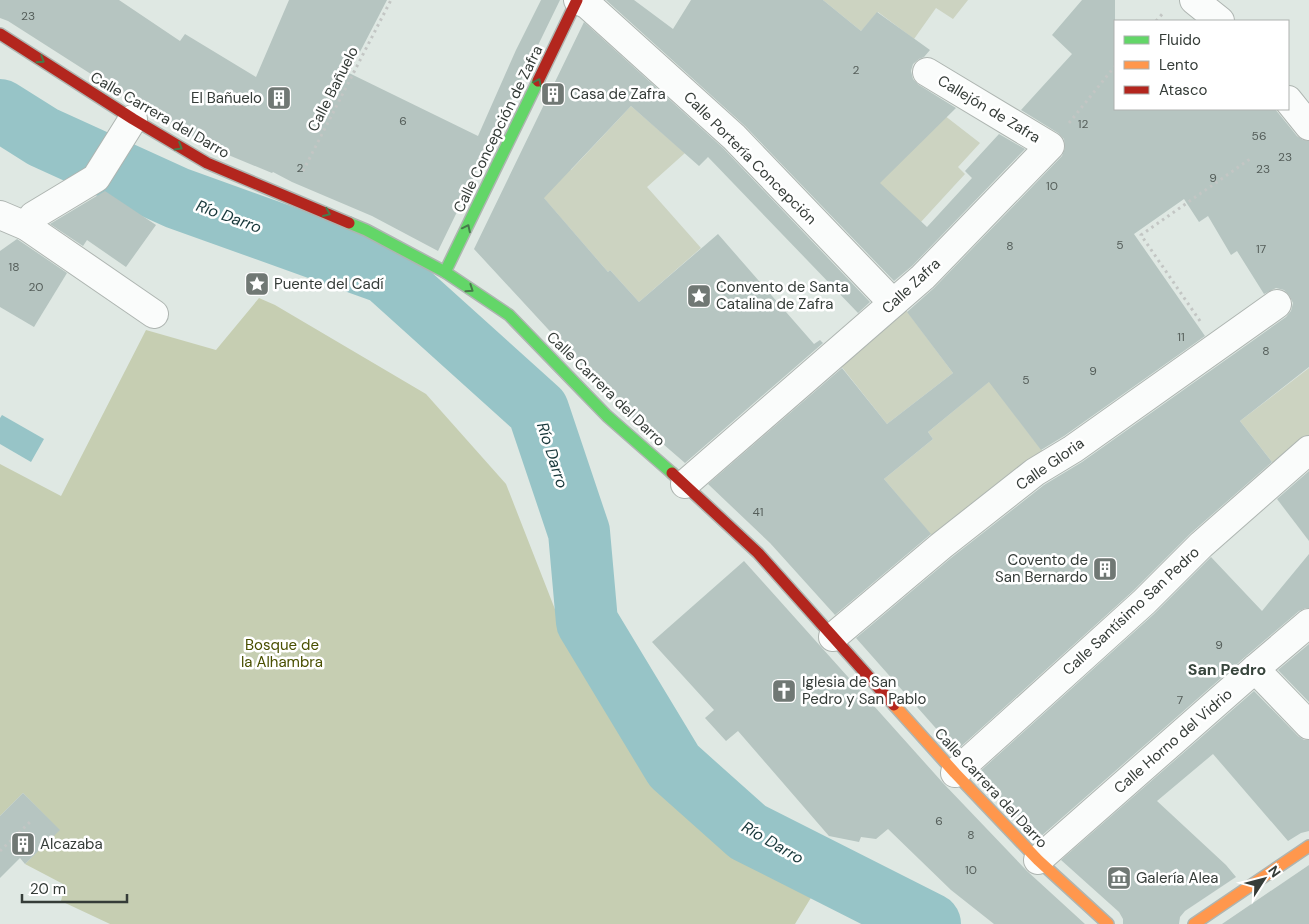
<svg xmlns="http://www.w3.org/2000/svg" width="1309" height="924" viewBox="0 0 1309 924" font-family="'DM Sans',sans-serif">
<rect width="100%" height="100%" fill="#dfe8e3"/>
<g fill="#ccd3c1">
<path d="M823,0h145l-15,19 -17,-11 -22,31 -36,-27 -17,19z"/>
<path d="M631,106l54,47 -38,34 54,61 -62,54 -29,-32 -2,2 -85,-98 14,-28 34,24z"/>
<path d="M940,112l40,31 -22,24 7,7 -45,49 -77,-13z"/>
<path d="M903,306l50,67 -66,51 -50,-63z"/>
<path d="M1309,368v77l-30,26 -39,-50z"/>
<path d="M990,381l14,20 43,56 -110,85 -53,-63 49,-40 -5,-7z"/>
</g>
<path fill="#c6ceb2" d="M259,298l16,7 151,89 80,90 61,156 88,146 157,110 -17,28h-685l-49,-23 4,-16 -40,-21 34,-34 -36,-37 -23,23v-352l61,32 85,-166 70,20z"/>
<path fill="#97c4c7" d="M2,415l42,24 -13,23 -31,-18v-26z"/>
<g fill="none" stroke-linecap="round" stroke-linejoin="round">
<path stroke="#97c4c7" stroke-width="62" d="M0,110l43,27 134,61 209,75 152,137 41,122 8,90 87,144 74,66 182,92"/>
</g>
<g fill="#b6c5c1">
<path d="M0,0h119l61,41 5,-7 71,43 33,-77h98l-38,73 129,63 38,-86 25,-50h19l-122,251 -66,-35 -80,-34 -19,-10 -1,1 -58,-24 -73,-43 -133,-85 -8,-3z"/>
<path d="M606,0h28l39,29 18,-29h132l38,31 16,-19 53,38 -6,7 -5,2 -6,5 -2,7 2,8 6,6 37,23 -76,75 47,44 45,-49 -7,-7 34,-37 26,15 -113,117 -18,15 -149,-155z"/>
<path d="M1082,0h33v109h160l22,27 6,4 6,1v226l-69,54 32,41 -81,71 -58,58 -177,160 -100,-113 95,-80 93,-73 38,-23 204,-145 5,-6 2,-8 -4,-8 -5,-5 -8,-2 -12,6 -27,-43 -6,4 -23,-39 -9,6 -15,-23 -50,35 71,102 -141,100 -23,14 -52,-68 -61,50 5,7 -49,40 47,55 -96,81 -65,-72 -62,-59 134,-116 45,56 66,-51 -46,-61 27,-24 128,-132 3,-8 -1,-9 -6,-6 -37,-23 51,-56 -20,-19z"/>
<path d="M584,22l139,126 147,154 -12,11 -150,-156 -9,9 -68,-60 -87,92 64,74 2,-2 29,32 79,-68 96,110 6,-4 3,3 -138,120 -67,-58 -144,-156z"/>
<path d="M105,191l51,34 -30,42 -39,-27 -4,6 -33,-22z"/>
<path d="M17,239l50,34 -33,54 -34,-20v-56z"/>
<path d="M1309,471v70l-32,-42z"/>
<path d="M1309,554v54h-3l-7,3 -54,46 -206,181 -62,-64 177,-160 57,-57 51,54z"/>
<path d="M744,561l199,222 84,88 58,53h-91l-43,-34 -63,-61 -12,10 -15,-2 -2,5 -30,-6 -91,-105 -12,10 -21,-23 9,-8 -62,-68z"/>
<path d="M1309,644v58l-31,-32z"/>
<path d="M1254,691l44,45 6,4h5v91l-8,2 -13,8 -75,-87 -56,47 69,64 10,12 -51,34 -5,6 -1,7h-56v-5l-4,-7 -58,-52z"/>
<path d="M23,793l37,37 -35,34 -5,-6 -20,20v-62z"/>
<path d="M1309,865v59h-87z"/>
</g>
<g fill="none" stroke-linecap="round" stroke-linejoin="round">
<defs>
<g id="street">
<path d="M578,0l10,5 146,132 159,166"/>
<path d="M1194,0l26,21"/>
<path d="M1288,100l21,26"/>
<path d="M0,215l26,11 128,88"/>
<path d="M26,226l7,-10 63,-38 37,-59"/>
<path d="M685,484l238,-207 127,-131 -123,-74"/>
<path d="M833,637l108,-91 94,-74 38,-23 204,-145"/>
<path d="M1255,669l54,56"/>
<path d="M955,773l189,-171 57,-57 108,-95"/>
<path d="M1038,860l217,-191 54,-46"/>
</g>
<g id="fast">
<path d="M349,223l17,7 79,42 64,43 98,101 65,57"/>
<path d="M445,272l93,-191"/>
</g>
<g id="slow">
<path d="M894,705l61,68 83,87 70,64"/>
<path d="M1194,924l115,-78"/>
</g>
<g id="jam">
<path d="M0,34l133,85 74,44 142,60"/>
<path d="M538,81l39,-81"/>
<path d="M672,473l86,80 136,152"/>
</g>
</defs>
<use href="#street" stroke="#aeb5b1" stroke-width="30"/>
<use href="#fast" stroke="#aeb5b1" stroke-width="14"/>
<use href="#slow" stroke="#aeb5b1" stroke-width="14"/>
<use href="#jam" stroke="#aeb5b1" stroke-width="14"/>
<g stroke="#c3c6c4" stroke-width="3" stroke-dasharray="2.5 4" stroke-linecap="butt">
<path d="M1156,21l8,-9"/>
<path d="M1069,123l46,-57"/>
<path d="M303,171l88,-171"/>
<path d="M1200,321l-59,-86 109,-76"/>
<path d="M0,851l31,-30"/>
</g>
<use href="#street" stroke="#fafcfb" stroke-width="28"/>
<use href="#fast" stroke="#63d668" stroke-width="11"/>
<use href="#slow" stroke="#ff974d" stroke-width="11"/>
<use href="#jam" stroke="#b3261e" stroke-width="11"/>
</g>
<defs><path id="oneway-chevron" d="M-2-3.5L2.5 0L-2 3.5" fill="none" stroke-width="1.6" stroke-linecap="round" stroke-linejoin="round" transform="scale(1.25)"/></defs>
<g stroke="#477a4b">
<use href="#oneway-chevron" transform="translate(41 60) rotate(33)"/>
<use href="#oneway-chevron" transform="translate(538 82) rotate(-64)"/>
<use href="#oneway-chevron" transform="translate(179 147) rotate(31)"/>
<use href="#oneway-chevron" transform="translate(327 213) rotate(23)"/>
<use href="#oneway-chevron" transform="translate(467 228) rotate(-64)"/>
<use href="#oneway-chevron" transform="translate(470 289) rotate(34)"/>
</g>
<defs>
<symbol id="building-square" viewBox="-11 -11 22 22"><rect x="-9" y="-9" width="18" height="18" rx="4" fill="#707874" stroke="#fff"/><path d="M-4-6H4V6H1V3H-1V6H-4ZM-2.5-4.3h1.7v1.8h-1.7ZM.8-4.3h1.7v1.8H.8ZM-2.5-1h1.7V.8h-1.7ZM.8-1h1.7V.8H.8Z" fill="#fff"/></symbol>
<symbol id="sight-square" viewBox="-11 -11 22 22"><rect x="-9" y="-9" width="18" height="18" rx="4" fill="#707874" stroke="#fff"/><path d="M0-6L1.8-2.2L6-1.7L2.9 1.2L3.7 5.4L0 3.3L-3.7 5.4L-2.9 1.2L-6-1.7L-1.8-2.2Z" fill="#fff"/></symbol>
<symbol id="church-square" viewBox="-11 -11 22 22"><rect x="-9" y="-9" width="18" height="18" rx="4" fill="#707874" stroke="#fff"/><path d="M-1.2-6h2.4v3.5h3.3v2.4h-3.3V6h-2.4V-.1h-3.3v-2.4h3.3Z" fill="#fff"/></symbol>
<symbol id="museum-square" viewBox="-11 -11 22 22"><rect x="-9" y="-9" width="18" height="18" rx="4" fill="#707874" stroke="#fff"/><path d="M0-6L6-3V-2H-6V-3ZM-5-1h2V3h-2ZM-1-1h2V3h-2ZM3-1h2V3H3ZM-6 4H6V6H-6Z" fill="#fff"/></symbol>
</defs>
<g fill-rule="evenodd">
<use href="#building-square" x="539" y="80" width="28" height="28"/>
<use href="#building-square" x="265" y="84" width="28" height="28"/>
<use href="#sight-square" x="243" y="270" width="28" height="28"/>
<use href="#sight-square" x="685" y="282" width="28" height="28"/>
<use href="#building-square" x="1091" y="555" width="28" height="28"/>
<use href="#church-square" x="770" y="677" width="28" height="28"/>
<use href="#building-square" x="9" y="830" width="28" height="28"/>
<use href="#museum-square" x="1105" y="864" width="28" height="28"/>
</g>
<g text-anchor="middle" stroke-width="5" stroke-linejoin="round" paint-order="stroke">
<g font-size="12" fill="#555e5a">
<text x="28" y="20">23</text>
<text x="856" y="74">2</text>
<text x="403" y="125">6</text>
<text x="1083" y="128">12</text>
<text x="1259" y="140">56</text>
<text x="1285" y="161">23</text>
<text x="300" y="172">2</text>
<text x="1263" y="173">23</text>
<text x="1213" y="182">9</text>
<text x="1052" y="190">10</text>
<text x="1120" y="249">5</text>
<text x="1010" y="250">8</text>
<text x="1261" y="253">17</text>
<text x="14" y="271">18</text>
<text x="36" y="291">20</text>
<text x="1181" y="341">11</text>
<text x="1266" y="355">8</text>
<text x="1093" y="375">9</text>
<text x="1026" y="384">5</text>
<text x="758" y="516">41</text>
<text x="1219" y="649">9</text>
<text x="1180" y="704">7</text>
<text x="939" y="825">6</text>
<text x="971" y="839">8</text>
<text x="971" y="874">10</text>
</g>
<g font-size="15" fill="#353c38" stroke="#fff">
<text transform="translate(333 89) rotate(-63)" y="5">Calle Bañuelo</text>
<text transform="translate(989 109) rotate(31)" y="5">Callejón de Zafra</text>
<text transform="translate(160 115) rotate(30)" y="5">Calle Carrera del Darro</text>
<text transform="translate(498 129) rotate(-64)" y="5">Calle Concepción de Zafra</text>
<text transform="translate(750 158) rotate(45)" y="5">Calle Portería Concepción</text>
<text transform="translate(911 286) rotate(-43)" y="5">Calle Zafra</text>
<text transform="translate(606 389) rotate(44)" y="5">Calle Carrera del Darro</text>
<text transform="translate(1050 464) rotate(-35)" y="5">Calle Gloria</text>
<text transform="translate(1131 611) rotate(-43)" y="5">Calle Santísimo San Pedro</text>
<text transform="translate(1173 741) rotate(-41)" y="5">Calle Horno del Vidrio</text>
<text transform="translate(991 788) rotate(47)" y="5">Calle Carrera del Darro</text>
</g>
<g font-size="15" fill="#353c38" stroke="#fff" text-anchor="start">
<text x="570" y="99">Casa de Zafra</text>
<text x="262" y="103" text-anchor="end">El Bañuelo</text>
<text x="274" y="289">Puente del Cadí</text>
<text x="716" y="292">Convento de Santa<tspan x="716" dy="17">Catalina de Zafra</tspan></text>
<text x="1088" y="565" text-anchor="end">Covento de<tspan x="1088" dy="17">San Bernardo</tspan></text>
<text x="802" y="687">Iglesia de San<tspan x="802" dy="17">Pedro y San Pablo</tspan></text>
<text x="40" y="849">Alcazaba</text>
<text x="1136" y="883">Galería Alea</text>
</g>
<g font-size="15" fill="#494f00" stroke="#fff">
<text x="282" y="650">Bosque de<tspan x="282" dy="17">la Alhambra</tspan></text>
</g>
<g font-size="16" font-style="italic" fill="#163639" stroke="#fff">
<text transform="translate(229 216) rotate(20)" y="6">Río Darro</text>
<text transform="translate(553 455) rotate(72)" y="6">Río Darro</text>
<text transform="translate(773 842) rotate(30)" y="6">Río Darro</text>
</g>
<g font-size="16" font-weight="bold" fill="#37453c" stroke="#fff">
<text x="1227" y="675">San Pedro</text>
</g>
</g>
<rect x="1114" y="20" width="175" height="90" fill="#ffffff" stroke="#aeb1af"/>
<rect x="1124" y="36" width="25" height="8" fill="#63d668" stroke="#aeb1af"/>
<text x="1159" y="45" font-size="15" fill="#353c38">Fluido</text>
<rect x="1124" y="61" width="25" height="8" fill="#ff974d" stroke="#aeb1af"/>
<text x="1159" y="70" font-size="15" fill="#353c38">Lento</text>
<rect x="1124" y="86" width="25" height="8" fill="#b3261e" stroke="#aeb1af"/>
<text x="1159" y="95" font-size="15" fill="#353c38">Atasco</text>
<g transform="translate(1264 879) rotate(54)" stroke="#ffffff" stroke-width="4" paint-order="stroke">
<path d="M0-4L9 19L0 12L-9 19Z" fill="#353c38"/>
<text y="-8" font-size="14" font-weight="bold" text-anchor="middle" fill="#353c38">N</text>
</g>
<path d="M22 894v8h105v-8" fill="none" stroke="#353c38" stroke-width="2.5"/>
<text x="30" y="894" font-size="15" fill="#353c38" stroke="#ffffff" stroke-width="4" paint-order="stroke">20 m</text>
</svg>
